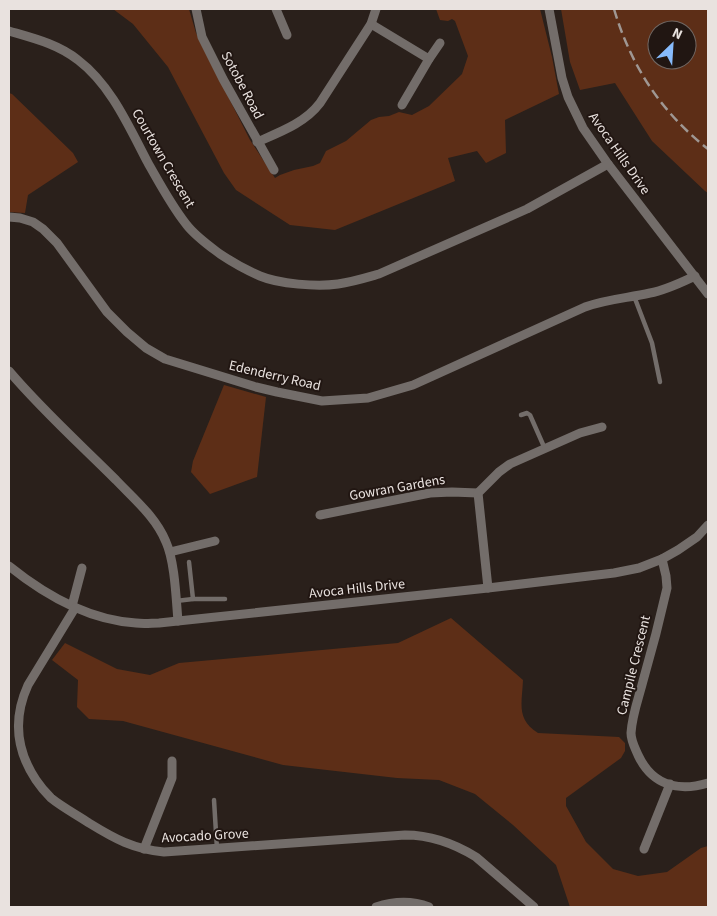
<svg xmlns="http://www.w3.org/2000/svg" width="717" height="916" viewBox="0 0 717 916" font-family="'Source Sans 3',sans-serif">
<rect width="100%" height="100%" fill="#2a201b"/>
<g fill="#5d2e17" fill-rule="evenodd">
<path d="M113,9h76l7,24 54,107 25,38 5,-3 14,-5 19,-4 7,-3 6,-12 20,-10 25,-21 8,-3 10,-1 10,-4 13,3 17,-9 33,-32 6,-18 -13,-35 -3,-2 -4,2 -8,-1 -4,-11h104l12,48 7,37 -54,26 1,33 -20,10 -9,-12 -29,7 7,23 -120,49 -45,-5 -54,-35 -12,-17 -56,-106 -35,-43z"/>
<path d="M561,9h147v184l-3,-2 -53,-50 -37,-58 -35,7 -10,-28zM657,30h30v30h-30z"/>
<path d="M9,93l3,1 61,59 5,9 -50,33 -3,18 -16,-1z"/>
<path d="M224,385l42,12 -9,80 -47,17 -19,-22 2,-11z"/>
<path d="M451,618l72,62c-1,24 -7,39 15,53l81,4 6,6v8l-4,7 -55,40v8l20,36 27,27 25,7 29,-4 34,-24 7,-2v61h-138l-14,-42 -43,-40 -38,-31 -36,-14 -42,-2 -114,-13 -160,-44 -34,-2 -12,-12 1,-27 -26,-20 13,-17 52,26 33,6 29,-12 219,-20z"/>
</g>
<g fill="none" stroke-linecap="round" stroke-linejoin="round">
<g stroke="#736d6a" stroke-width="4.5">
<path d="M634,296l18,47 8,39"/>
<path d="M521,415l6,-2 3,2 15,34"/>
<path d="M189,562l4,37"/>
<path d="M176,601l17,-2h32"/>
<path d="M214,800l3,49"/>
</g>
<g stroke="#736d6a" stroke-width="9">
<path d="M196,9l6,28 21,42 51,91"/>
<path d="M276,9l11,26"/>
<path d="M549,9l13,69 6,19 15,31 25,36 100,130"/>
<path d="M371,24l58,35"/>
<path d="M9,31c24,7 49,13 69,29 33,25 51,67 70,103 12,21 23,42 38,61 9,12 22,21 34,30 12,8 26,16 40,22 19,8 57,11 78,8 14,-2 27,-6 41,-10l148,-65 81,-45"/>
<path d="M402,105l27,-46 11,-16"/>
<path d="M257,142c23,-10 48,-19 63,-39l51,-79 5,-15"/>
<path d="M9,217l11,1 13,4 10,7 14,14 50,69 20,20 19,16 19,11 91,28 21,5 45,9 46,-3 45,-13 172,-78c22,-8 43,-9 65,-14 16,-3 30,-10 45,-17"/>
<path d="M9,371c33,39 71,73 107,109 18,19 40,37 50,62 9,20 10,57 12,79"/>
<path d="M320,515l110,-22 22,-1 26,1"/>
<path d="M170,552l45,-11"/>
<path d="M662,559l4,17 1,12c-7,31 -15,62 -24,93 -4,16 -11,34 -12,52 0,8 4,15 7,22 14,30 40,37 70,28"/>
<path d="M9,566c36,29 79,54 127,57 8,1 16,0 23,0l329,-35 126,-15 25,-5 23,-9 16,-9 19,-13 11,-12"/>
<path d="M488,588l-10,-95 21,-21 11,-8 70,-31 22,-6"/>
<path d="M72,606l10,-38"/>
<path d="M75,608l-47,77c-15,33 -12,65 8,95 4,6 9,12 15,18 11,9 26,17 38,25 26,16 44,26 75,29l241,-17c25,0 50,9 71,22l58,50"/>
<path d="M144,849l28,-71v-17"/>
<path d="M644,849l26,-65"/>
<path d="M376,907c18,-6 35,-7 53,0"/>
</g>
<path stroke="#9f9793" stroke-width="2.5" stroke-dasharray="10 5" stroke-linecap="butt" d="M614,9c17,57 47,103 94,140"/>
</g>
<g text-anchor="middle" stroke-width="4" stroke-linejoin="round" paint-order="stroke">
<g font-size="14" fill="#e9e2df" stroke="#211612">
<text transform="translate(243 85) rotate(62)" y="5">Sotobe Road</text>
<text transform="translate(620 153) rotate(55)" y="5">Avoca Hills Drive</text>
<text transform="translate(164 158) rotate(60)" y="5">Courtown Crescent</text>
<text transform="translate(275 375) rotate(13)" y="5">Edenderry Road</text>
<text transform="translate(397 487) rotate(-10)" y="5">Gowran Gardens</text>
<text transform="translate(357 588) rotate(-6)" y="5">Avoca Hills Drive</text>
<text transform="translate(633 665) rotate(-76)" y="5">Campile Crescent</text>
<text transform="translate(205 835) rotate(-3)" y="5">Avocado Grove</text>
</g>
</g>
<rect width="717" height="916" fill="none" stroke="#e9e2df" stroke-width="20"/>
<g transform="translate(672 45) rotate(25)"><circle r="24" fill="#211612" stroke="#716864"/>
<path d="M0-4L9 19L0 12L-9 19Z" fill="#87bbfc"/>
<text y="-8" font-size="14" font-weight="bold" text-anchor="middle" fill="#e9e2df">N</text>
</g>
</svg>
